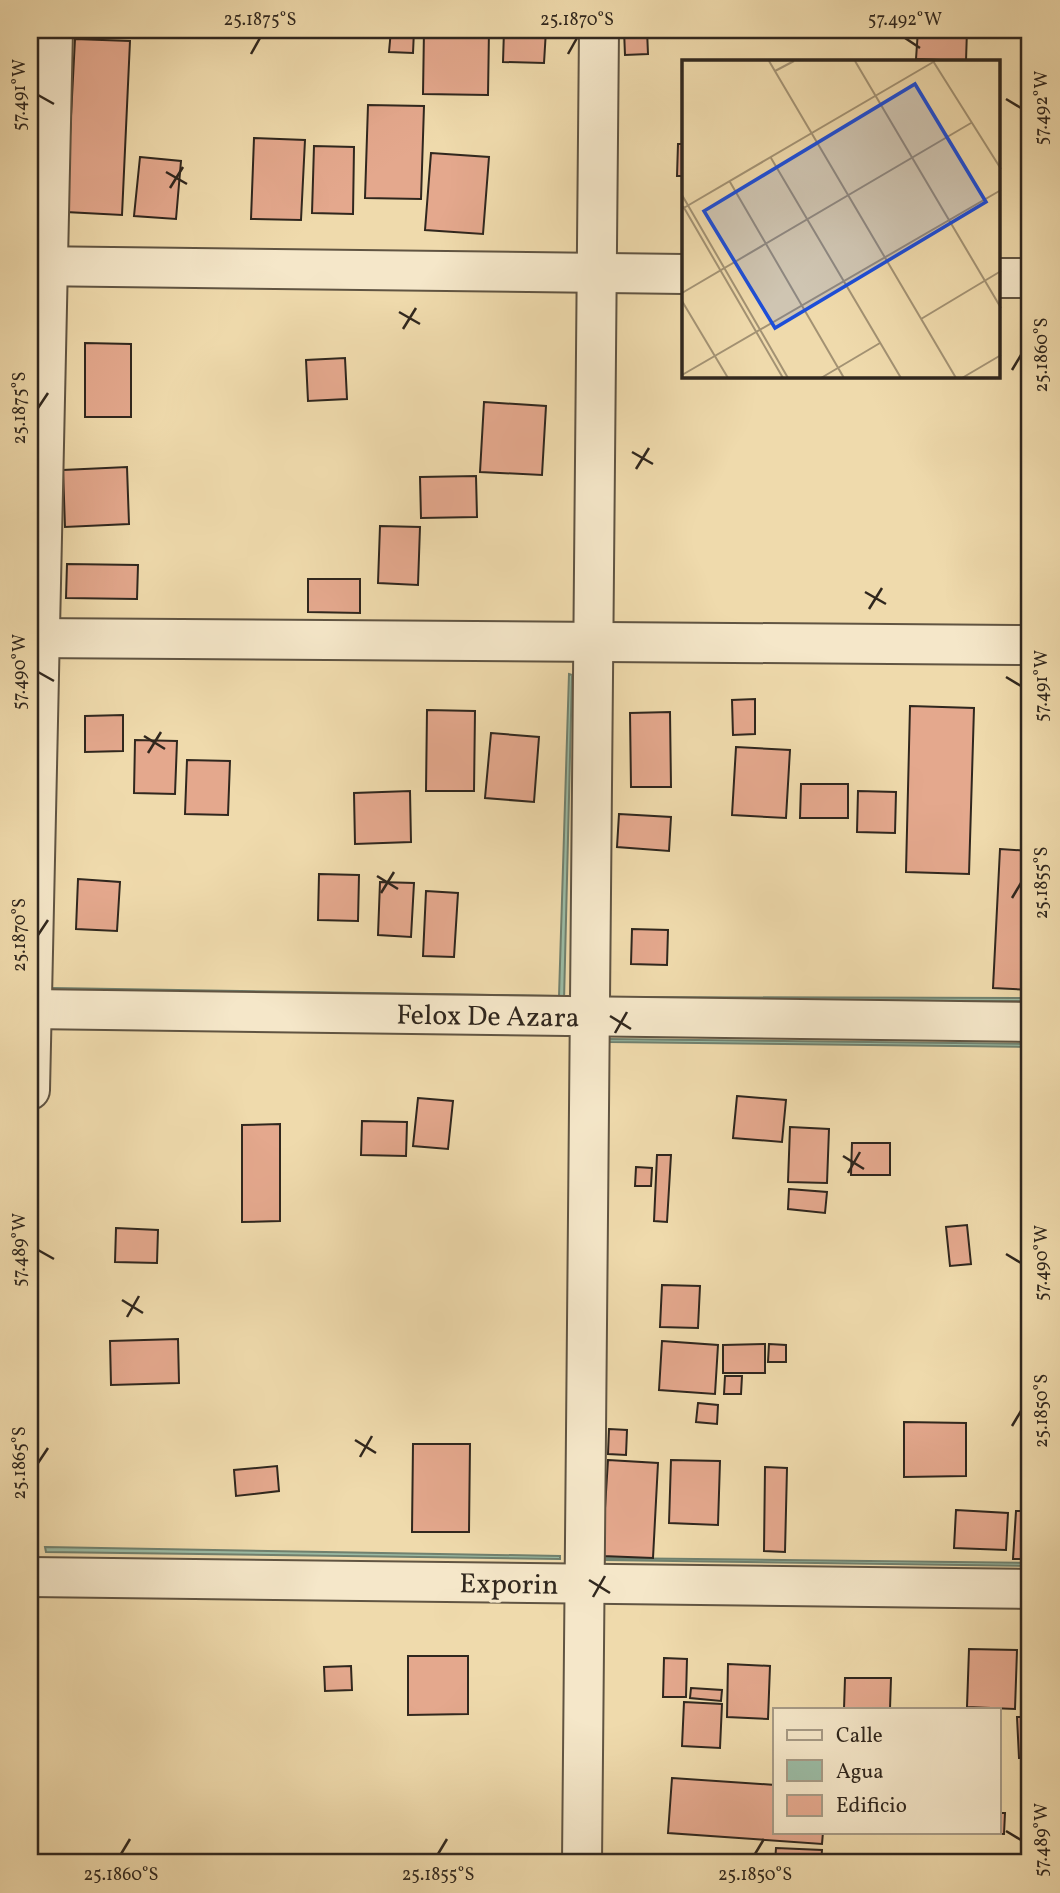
<svg xmlns="http://www.w3.org/2000/svg" width="1060" height="1893" viewBox="0 0 1060 1893" font-family="Vollkorn,serif">
<rect width="100%" height="100%" fill="#efdaac"/>
<filter id="stains"><feTurbulence type="fractalNoise" baseFrequency=".00286" numOctaves="4"/><feColorMatrix values="0 0 0 0 .2 0 0 0 0 .09 0 0 0 0 .02 0 0 0 .5 -.17"/></filter>
<radialGradient id="worn" r=".72"><stop offset=".6" stop-color="#630" stop-opacity="0"/><stop offset="1" stop-color="#630" stop-opacity=".3"/></radialGradient>
<g fill="#9bbba4" stroke="#70806e" stroke-width="2">
<path d="M569,674l3,1 -8,326 -510,-9v-4l505,8z"/>
<path d="M604,997l426,1v3l-426,-1z"/>
<path d="M608,1039l422,5v3l-421,-5z"/>
<path d="M45,1547l515,9v3l-514,-7z"/>
<path d="M605,1558l425,5v3l-426,-6z"/>
</g>
<g fill="#e4a88d" stroke="#30271e" stroke-width="2">
<path d="M391,30h23l-1,23 -24,-1z"/>
<path d="M424,30h65l-1,65 -65,-1z"/>
<path d="M504,30h42l-2,33 -41,-1z"/>
<path d="M624,30h23l1,24 -23,1z"/>
<path d="M918,30h49l-1,31 -50,-2z"/>
<path d="M75,39l55,2 -8,174 -56,-3z"/>
<path d="M368,105l56,1 -3,93 -56,-1z"/>
<path d="M254,138l51,2 -4,80 -50,-1z"/>
<path d="M678,144h6v32h-7z"/>
<path d="M314,146l40,1 -1,67 -41,-1z"/>
<path d="M431,153l58,4 -6,77 -58,-4z"/>
<path d="M140,157l41,4 -5,58 -42,-3z"/>
<path d="M85,343l46,1v73h-46z"/>
<path d="M345,358l2,41 -39,2 -2,-41z"/>
<path d="M484,402l62,4 -4,69 -62,-3z"/>
<path d="M127,467l2,57 -64,3 -2,-57z"/>
<path d="M476,476l1,41 -56,1 -1,-41z"/>
<path d="M380,526l40,1 -2,58 -40,-2z"/>
<path d="M67,564l71,1 -1,34 -71,-1z"/>
<path d="M308,579h52v34l-52,-1z"/>
<path d="M755,699v35l-22,1 -1,-35z"/>
<path d="M910,706l64,2 -5,166 -63,-2z"/>
<path d="M427,710l48,1 -1,80h-48z"/>
<path d="M670,712l1,75h-40l-1,-74z"/>
<path d="M123,715v36l-38,1v-36z"/>
<path d="M491,733l48,4 -5,65 -49,-4z"/>
<path d="M135,740l42,1 -2,53 -41,-1z"/>
<path d="M736,747l54,3 -4,68 -54,-3z"/>
<path d="M187,760l43,1 -2,54 -43,-1z"/>
<path d="M801,784h47v34h-48z"/>
<path d="M410,791l1,51 -56,2 -1,-51z"/>
<path d="M858,791l38,1 -1,41 -38,-1z"/>
<path d="M619,814l52,3 -2,34 -52,-4z"/>
<path d="M1000,849l30,2v139l-37,-2z"/>
<path d="M319,874l40,1 -1,46 -40,-1z"/>
<path d="M78,879l42,3 -3,49 -41,-2z"/>
<path d="M380,882l34,1 -3,54 -33,-2z"/>
<path d="M426,891l32,2 -4,64 -31,-1z"/>
<path d="M632,929l36,1 -1,35 -36,-1z"/>
<path d="M737,1096l49,4 -4,42 -49,-4z"/>
<path d="M418,1098l35,3 -5,48 -35,-3z"/>
<path d="M362,1121l45,1 -1,34 -45,-1z"/>
<path d="M280,1124v97l-38,1v-97z"/>
<path d="M790,1127l39,2 -2,54 -39,-1z"/>
<path d="M852,1143h38v32h-39z"/>
<rect x="1022" y="1143" width="8" height="23"/>
<path d="M657,1155h14l-4,67 -13,-1z"/>
<path d="M636,1167l16,1 -1,18h-16z"/>
<path d="M789,1189l38,3 -2,21 -37,-4z"/>
<path d="M967,1225l4,39 -21,2 -4,-39z"/>
<path d="M116,1228l42,2 -1,33 -42,-1z"/>
<path d="M662,1285l38,1 -2,42 -38,-1z"/>
<path d="M178,1339l1,44 -68,2 -1,-44z"/>
<path d="M662,1341l56,4 -3,49 -56,-4z"/>
<path d="M765,1344v29h-42v-28z"/>
<path d="M769,1344l17,1v17h-18z"/>
<path d="M725,1376h17l-1,18h-17z"/>
<path d="M698,1403l20,2 -1,19 -21,-2z"/>
<path d="M904,1422l62,1v53l-62,1z"/>
<path d="M609,1429l18,1 -1,25 -18,-1z"/>
<path d="M1024,1430l6,1v22l-8,-1z"/>
<path d="M413,1444h57l-1,88h-57z"/>
<path d="M608,1460l50,3 -5,95 -51,-2z"/>
<path d="M671,1460l49,1 -2,64 -49,-2z"/>
<path d="M277,1466l2,25 -43,5 -2,-26z"/>
<path d="M765,1467l22,1 -2,84 -21,-1z"/>
<path d="M956,1510l52,3 -2,37 -52,-2z"/>
<path d="M1016,1511h14v48h-17z"/>
<path d="M969,1649l48,1 -2,59 -48,-2z"/>
<path d="M408,1656h60v58l-60,1z"/>
<path d="M664,1658l23,1 -1,38h-23z"/>
<path d="M728,1664l42,2 -2,53 -41,-2z"/>
<path d="M351,1666l1,24 -27,1 -1,-24z"/>
<path d="M845,1678h46l-1,31h-46z"/>
<path d="M691,1688l31,2 -1,11 -31,-3z"/>
<path d="M684,1702l38,2 -2,44 -38,-2z"/>
<path d="M1017,1717h13v41h-11z"/>
<path d="M672,1778l103,7v47h48l-1,12 -154,-11z"/>
<path d="M999,1813h6l-1,21 -55,-2h50z"/>
<path d="M776,1848l46,2 -1,13h-46z"/>
</g>
<g fill="none" stroke-linecap="round" stroke-linejoin="round">
<defs>
<g id="minor">
<path d="M30,266l654,8"/>
<path d="M999,278h31"/>
<path d="M30,638l1000,7"/>
<path d="M30,1009l1000,13"/>
<path d="M30,1090l23,-1060"/>
<path d="M30,1577l1000,12"/>
<path d="M582,1863l17,-1833"/>
</g>
</defs>
<use href="#minor" stroke="#605442" stroke-width="42"/>
<use href="#minor" stroke="#f5e7c9" stroke-width="38"/>
</g>
<path fill="none" stroke="#30271e" stroke-width="2.5" d="M905,38l15,10M251,54l9,-16M568,54l9,-16M38,95l16,9M1006,99l15,9M166,172l21,12M170,188l13,-21M399,312l21,12M403,329l13,-21M1012,370l9,-15M38,408l10,-15M632,452l21,12M636,469l13,-21M865,592l21,12M869,609l13,-21M38,672l16,9M1006,677l15,9M144,736l21,13M148,753l13,-21M377,876l21,13M381,893l13,-21M1012,898l9,-15M38,935l10,-15M610,1016l21,13M615,1033l12,-21M843,1156l21,13M848,1173l12,-21M38,1250l16,9M1006,1254l15,9M122,1300l21,13M127,1317l12,-21M1012,1426l9,-15M355,1440l21,13M360,1457l12,-21M38,1463l10,-15M589,1580l21,13M593,1597l12,-21M1006,1831l15,9M121,1854l9,-15M438,1854l9,-15M755,1854l9,-15"/>
<g text-anchor="middle" stroke-width="6" stroke-linejoin="round" paint-order="stroke">
<g font-size="28" fill="#30271e" stroke="#f5e7c9">
<text transform="translate(488 1015) rotate(1)" y="10">Felox De Azara</text>
<text transform="translate(509 1583) rotate(1)" y="10">Exporin</text>
</g>
</g>
<g transform="translate(682 60)">
<rect width="318" height="318" fill="#efdaac"/>
<path fill="none" stroke="#a39273" stroke-width="2" d="M87,1l187,317M173,1l146,247M251,1l68,108M93,11l19,-10M89,98l130,220M48,122l114,196M0,135l106,183M1,146l100,172M0,149l253,-148M0,233l289,-170M0,241l46,77M239,259l80,-48M0,315l319,-185M139,318l59,-35M280,318l39,-23"/>
<path fill="#1d4ed8" fill-opacity="0.15" stroke="#1d4ed8" stroke-width="3.5" d="M233,24l71,118 -211,126 -71,-117z"/>
<rect width="318" height="318" fill="none" stroke="#30271e" stroke-width="3.5"/>
</g>
<rect width="1060" height="1893" fill="none" stroke="#efdaac" stroke-width="77"/>
<rect x="773" y="1708" width="228" height="126" fill="#f5e7c9" stroke="#a69a85" stroke-width="2"/>
<rect x="787" y="1730" width="35" height="10" fill="#f5e7c9" stroke="#a69a85" stroke-width="2"/>
<text x="836" y="1742" font-size="21" fill="#30271e">Calle</text>
<rect x="787" y="1760" width="35" height="21" fill="#9bbba4" stroke="#a69a85" stroke-width="2"/>
<text x="836" y="1778" font-size="21" fill="#30271e">Agua</text>
<rect x="787" y="1795" width="35" height="21" fill="#e4a88d" stroke="#a69a85" stroke-width="2"/>
<text x="836" y="1812" font-size="21" fill="#30271e">Edificio</text>
<rect x="38" y="38" width="983" height="1816" fill="none" stroke="#30271e" stroke-width="2.5"/>
<g font-size="18" text-anchor="middle" fill="#30271e">
<text x="260" y="25">25.1875°S</text>
<text x="577" y="25">25.1870°S</text>
<text x="905" y="25">57.492°W</text>
<text transform="translate(19 95) rotate(-90)" y="6">57.491°W</text>
<text transform="translate(1041 108) rotate(-90)" y="6">57.492°W</text>
<text transform="translate(1041 355) rotate(-90)" y="6">25.1860°S</text>
<text transform="translate(19 408) rotate(-90)" y="6">25.1875°S</text>
<text transform="translate(19 672) rotate(-90)" y="6">57.490°W</text>
<text transform="translate(1041 686) rotate(-90)" y="6">57.491°W</text>
<text transform="translate(1041 883) rotate(-90)" y="6">25.1855°S</text>
<text transform="translate(19 935) rotate(-90)" y="6">25.1870°S</text>
<text transform="translate(19 1250) rotate(-90)" y="6">57.489°W</text>
<text transform="translate(1041 1263) rotate(-90)" y="6">57.490°W</text>
<text transform="translate(1041 1411) rotate(-90)" y="6">25.1850°S</text>
<text transform="translate(19 1463) rotate(-90)" y="6">25.1865°S</text>
<text transform="translate(1041 1840) rotate(-90)" y="6">57.489°W</text>
<text x="121" y="1880">25.1860°S</text>
<text x="438" y="1880">25.1855°S</text>
<text x="755" y="1880">25.1850°S</text>
</g>
<rect width="100%" height="100%" filter="url(#stains)"/>
<rect width="100%" height="100%" fill="url(#worn)"/>
</svg>
